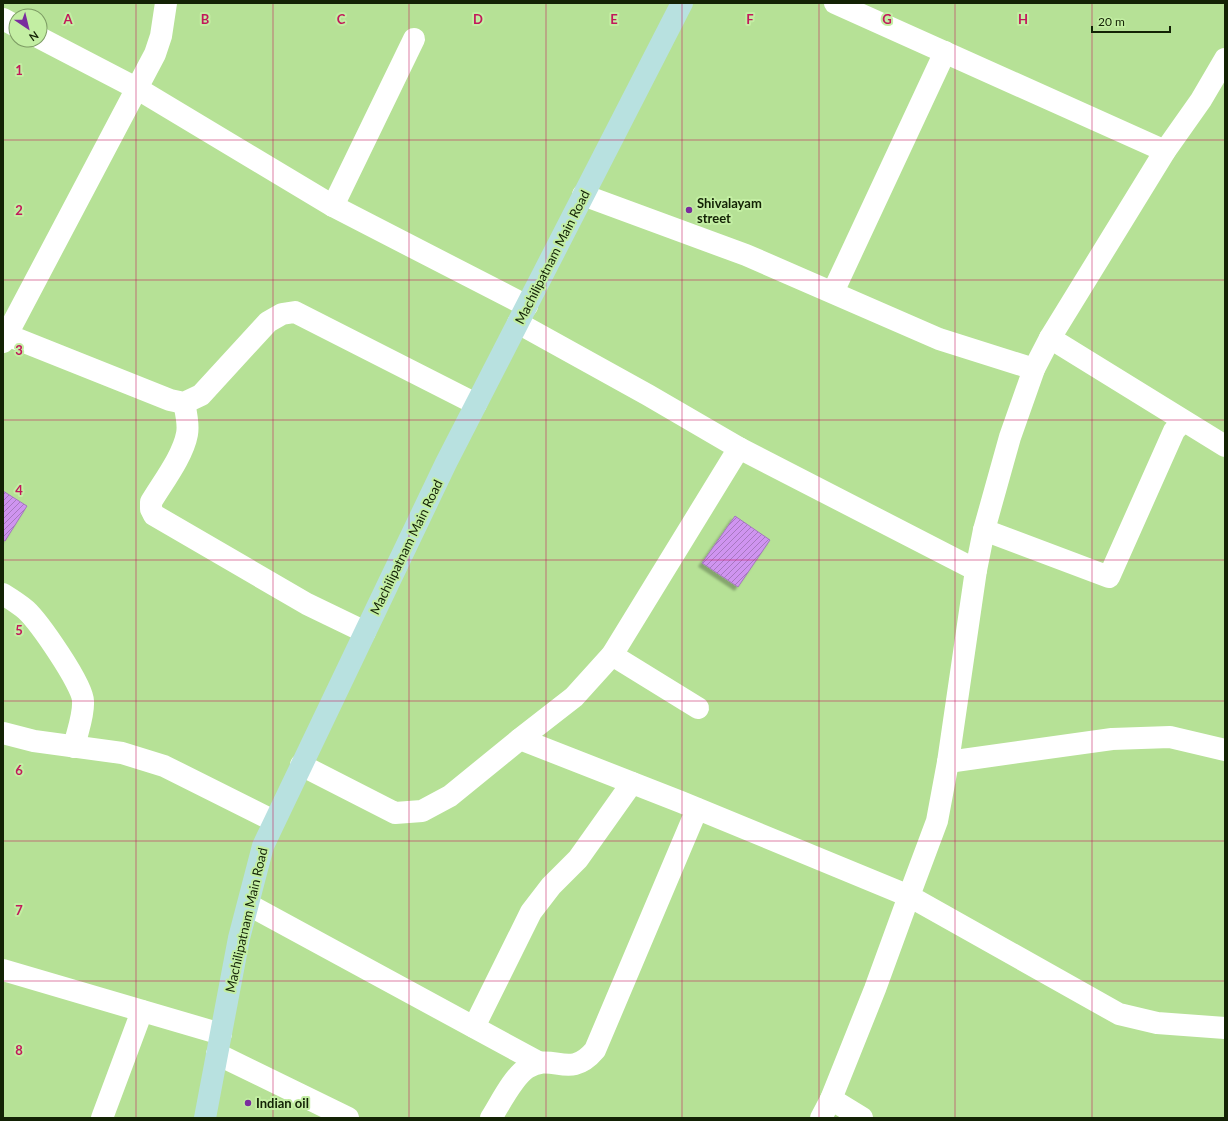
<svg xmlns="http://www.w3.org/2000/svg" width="1228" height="1121" viewBox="0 0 1228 1121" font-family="Lato,sans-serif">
<defs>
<pattern id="building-hatch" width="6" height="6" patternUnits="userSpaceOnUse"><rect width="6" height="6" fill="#cf94f0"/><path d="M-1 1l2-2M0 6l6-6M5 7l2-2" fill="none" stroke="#a778c0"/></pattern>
<filter id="shadow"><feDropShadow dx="-3.5" dy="3.5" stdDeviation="1" flood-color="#0004"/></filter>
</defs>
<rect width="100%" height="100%" fill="#b6e196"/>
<g fill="url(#building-hatch)" stroke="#a479bd" filter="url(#shadow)">
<path d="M3,491l24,15 -22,35 -2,-1z"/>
<path d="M735,516l35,24 -32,47 -36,-24z"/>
</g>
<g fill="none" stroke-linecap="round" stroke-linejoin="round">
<g stroke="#fff" stroke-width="22">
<path d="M835,3l330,148"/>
<path d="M3,19l13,7"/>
<path d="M40,38l98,51 195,117 194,100"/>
<path d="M1225,59l-24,41 -36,51 -115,187 -16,31 -24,68 -26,93 -8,40 -28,192 -11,59 -28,75 210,118 38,9 68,5"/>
<path d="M583,195l163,60 193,84 95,30"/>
<path d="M333,206l81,-167"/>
<path d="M833,292l112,-240"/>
<path d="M518,323l130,72 91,53 237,122"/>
<path d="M7,335l163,65 14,3 17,-8 67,-73 14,-8 13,-2 181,92"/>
<path d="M1050,338l175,108"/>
<path d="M3,342l152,-288 6,-18 5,-33"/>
<path d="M184,403c2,10 5,21 3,31 -4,22 -24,48 -36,68v7l3,6 153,89 58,28"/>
<path d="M984,530l125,47 65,-146 8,-9"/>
<path d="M3,594c8,5 16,10 23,16 13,12 57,75 57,91 1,15 -6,31 -9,46"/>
<path d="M612,655l86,53"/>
<path d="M3,733l31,8 88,12 42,13 110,55"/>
<path d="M520,739l54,-42 38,-42 127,-207"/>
<path d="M948,762l164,-23 58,-2 55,13"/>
<path d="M301,765l94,48 27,-2 28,-15 70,-57 161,63 228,94 -34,93 -44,110 -10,19"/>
<path d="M249,905l289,157"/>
<path d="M3,970l218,64"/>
<path d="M474,1027l57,-115 20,-26 27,-27 54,-76"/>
<path d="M217,1054l131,64"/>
<path d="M831,1099l31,19"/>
<path d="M102,1118l40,-107"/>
<path d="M491,1118c9,-14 22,-41 36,-50 26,-17 42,13 68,-18l102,-241"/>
</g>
<path stroke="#b8e1e0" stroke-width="22" d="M205,1118l34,-180 24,-92 183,-383 236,-460"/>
</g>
<path fill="none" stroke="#c2185b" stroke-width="1" stroke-opacity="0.55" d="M136,3v1115M273,3v1115M409,3v1115M546,3v1115M682,3v1115M819,3v1115M955,3v1115M1092,3v1115M3,140h1222M3,280h1222M3,420h1222M3,560h1222M3,701h1222M3,841h1222M3,981h1222"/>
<g fill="#7a2d9e" stroke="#c3eea3" stroke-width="1.5">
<circle cx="689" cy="210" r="4"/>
<circle cx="248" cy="1103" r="4"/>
</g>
<g text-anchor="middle" stroke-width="4" stroke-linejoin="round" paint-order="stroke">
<g font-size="13" font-weight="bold" fill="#132205" stroke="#c3eea3" text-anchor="start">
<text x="697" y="208">Shivalayam<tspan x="697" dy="15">street</tspan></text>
<text x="256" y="1108">Indian oil</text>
</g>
<g font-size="13" fill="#132205" stroke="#c3eea3">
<text transform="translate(552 257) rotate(-63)" y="5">Machilipatnam Main Road</text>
<text transform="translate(406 547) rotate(-64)" y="5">Machilipatnam Main Road</text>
<text transform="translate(246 920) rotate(-77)" y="5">Machilipatnam Main Road</text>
</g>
</g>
<g font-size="13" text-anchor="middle" font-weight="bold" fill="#c2185b" stroke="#c3eea3" stroke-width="4" stroke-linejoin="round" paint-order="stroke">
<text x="68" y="24">A</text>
<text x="205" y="24">B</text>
<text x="341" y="24">C</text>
<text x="478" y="24">D</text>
<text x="614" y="24">E</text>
<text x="750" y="24">F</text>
<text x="887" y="24">G</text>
<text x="1023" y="24">H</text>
<text x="19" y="75">1</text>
<text x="19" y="215">2</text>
<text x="19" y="355">3</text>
<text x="19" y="495">4</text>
<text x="19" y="635">5</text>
<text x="19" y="775">6</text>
<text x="19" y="915">7</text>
<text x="19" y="1055">8</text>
</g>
<rect width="1228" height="1121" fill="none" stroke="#132205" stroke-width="8"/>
<g transform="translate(28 28) rotate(145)"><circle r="19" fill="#c3eea3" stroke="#7d9c64"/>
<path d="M0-3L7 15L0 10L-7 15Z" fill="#7a2d9e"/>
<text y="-6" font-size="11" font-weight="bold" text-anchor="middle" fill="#132205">N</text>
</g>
<path d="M1092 26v6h78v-6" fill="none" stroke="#132205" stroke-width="2"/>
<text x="1098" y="26" font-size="12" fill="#132205" stroke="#c3eea3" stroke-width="3" paint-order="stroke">20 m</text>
</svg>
